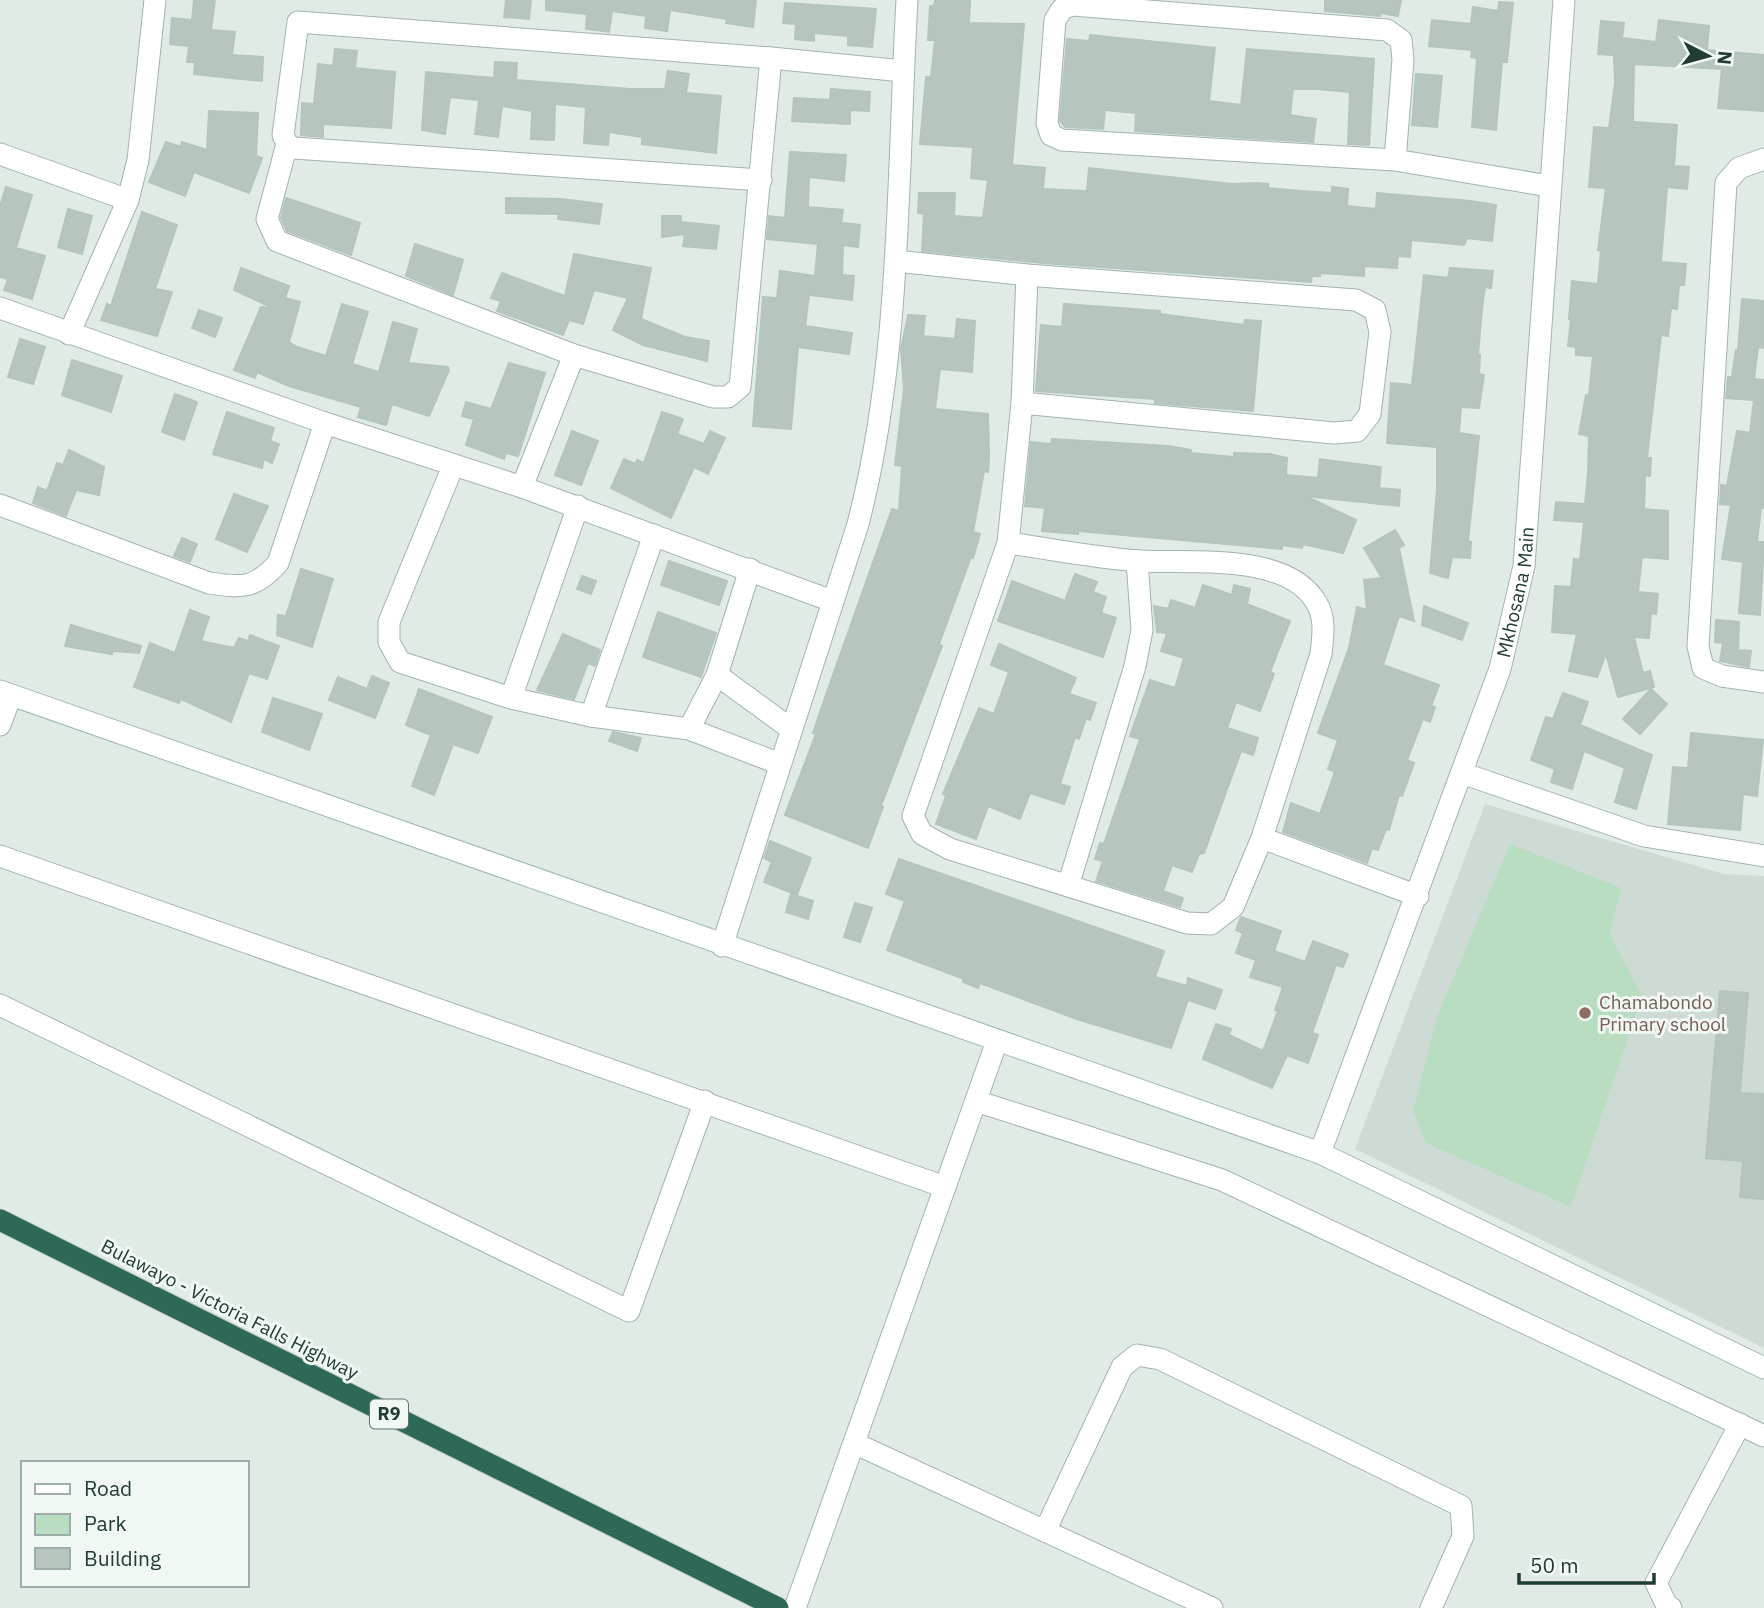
<svg xmlns="http://www.w3.org/2000/svg" width="1764" height="1608" viewBox="0 0 1764 1608" font-family="'IBM Plex Sans',sans-serif">
<rect width="100%" height="100%" fill="#e0ebe6"/>
<path fill="#cedbd4" d="M1485,804l239,70 40,2v472l-409,-199z"/>
<path fill="#b9ddc0" d="M1510,844l111,44 -11,46 32,62 -71,211 -145,-64 -13,-32 24,-94z"/>
<g fill="#b6c6be" stroke="#b3c5bc" stroke-width="2">
<path d="M194,0h21l-4,30 24,2 -3,23 31,2 -1,24 -68,-7 1,-12h-8l2,-16 -19,-2 2,-26 20,2z"/>
<path d="M506,0h25l-2,19 -25,-2z"/>
<path d="M546,0h210l-3,27 -27,-4 1,-4 -57,-9 -3,21 -22,-3 1,-12 -34,-5 -3,21 -23,-3 1,-15 -41,-4z"/>
<path d="M935,0h35l-1,23 55,1 -12,141 33,3 -2,21 44,2 2,-23 143,16 26,-1 10,1v4l33,3 31,2v-6l16,2 -1,17 29,3 1,-16 94,8 25,4 -4,36 -25,-3 -3,7 -53,-5 -1,17 -12,-1 -1,12 -33,-2v10l-44,-3v3h-8l-1,6 -268,-19 -121,-12 2,-37 -6,-1 1,-20h36l-1,23 29,2 5,-38 -17,-2 2,-31 -53,-3 6,-67h5l4,-37h-7l2,-34h4z"/>
<path d="M1325,0h76l-3,16 -17,-3 -1,3 -55,-5z"/>
<path d="M1499,2l14,1 -6,59h-5l-6,68 -24,-3 5,-69 -6,-1 1,-7 -43,-4 3,-26 39,4 2,-17 25,4z"/>
<path d="M785,3l91,6 -4,38 -24,-2v-9l-34,-3v8l-19,-2 1,-15 -13,-1z"/>
<path d="M1659,20l50,6 -2,24 57,5v56l-46,-3 4,-39 -88,-5 -1,58 44,3 -3,41 15,1 -2,22 -20,-2 -6,75 25,2 -2,21h-5l-2,24 -6,-1 -3,28 -7,-1 -14,123h4l-1,18 -5,-1 -1,34 24,2v48l-26,-2 -4,35 20,2 -2,20 -5,-1 -2,25 -15,-1 9,36 7,-2 4,16 -36,10 -12,-43 -9,23 -28,-6 8,-37 -25,-2 3,-46 16,1 3,-28 6,1 4,-38 -30,-2 2,-18 29,2 3,-31 1,-37 -10,-2 7,-39h3l4,-39 -17,-1v-8l-8,-1 3,-27h-2l3,-38 26,3 3,-33 -3,-1 8,-62 -17,-1 5,-60 15,1 6,-45 -1,-28 -16,-1 3,-33 23,2 -2,15 34,4z"/>
<path d="M1090,35l125,13 -6,53 32,4 6,-56 127,10 -5,86 -21,-1 2,-52 -33,-3h-24l-3,26 26,4 -3,23 -178,-11 1,-18 -31,-3 -2,19 -38,-2 -5,-6 7,-82 22,2z"/>
<path d="M335,49l22,2 -2,17 40,4 -4,56 -68,-4v13l-22,-2 1,-32 12,1 4,-40 15,2z"/>
<path d="M495,62l22,1 -1,17 114,9h35l3,-18 21,3 -3,19 35,3 -5,57 -74,-9v-7l-33,-5 -1,13 -24,-2 2,-36 -31,-3 -1,36 -23,-1 1,-28 -30,-5 -4,31 -23,-3 4,-34 -29,-3 -5,37 -23,-4 4,-58 68,6z"/>
<path d="M1416,74l26,2 -5,51 -25,-2z"/>
<path d="M831,89l39,3 -1,19 -19,-1v14l-58,-3 2,-23 36,2z"/>
<path d="M209,111l49,2 -2,43 6,2 -13,35 -55,-21 -9,24 -36,-14 17,-40 15,5 1,-5 25,8z"/>
<path d="M790,152l56,3 -2,26 -35,-4 -1,30 35,3 -2,13 19,2 -2,22 -15,-2 -1,30 12,1 -2,24 -43,-5 -4,31 47,7 -3,21 -51,-7 -7,82 -38,-3 10,-129 14,1 3,-27 35,5 3,-32 -51,-5 2,-23 16,2z"/>
<path d="M6,187l26,8 -16,53 29,8 -13,43 -28,-9 4,-11 -8,-2v-71z"/>
<path d="M286,198l74,25 -9,32 -64,-24 -6,-13z"/>
<path d="M506,198l55,1 41,5 -3,20 -41,-5 1,-5 -53,-1z"/>
<path d="M68,209l24,7 -10,38 -24,-7z"/>
<path d="M142,212l35,13 -22,64 17,3 -15,44 -56,-16 6,-16 4,2z"/>
<path d="M662,216h19v6l38,4 -3,23 -33,-3 2,-12 -23,3z"/>
<path d="M415,244l48,16 -10,35 -47,-19z"/>
<path d="M574,254l77,14 -10,51 44,18 24,4 -2,20 -64,-16 -30,-15 15,-32 -34,-8 -11,34 -14,-4 -6,15 -66,-24 4,-10 -10,-3 11,-25 63,23z"/>
<path d="M241,268l48,18 -4,12 15,4 -11,40 8,5 29,9 16,-52 26,8 -16,52 27,8 14,-50 24,7 -9,34 40,4 1,3 -20,46 -37,-12 -6,21 -28,-8 3,-10 -72,-21 -32,-14 -2,6 -21,-8 27,-63 12,1 -39,-18z"/>
<path d="M1450,268l43,3 -2,17 -6,-1 -3,21 -4,47h2l-1,19 5,1 -5,33 -18,-1 -2,26 20,3 -11,105 3,1 -1,16 -18,-1 -4,21 -18,-5 7,-84v-42l-50,-4 4,-60 21,2 12,-110 24,3z"/>
<path d="M1742,299l22,2v47l-6,-1 -4,32 10,1v128h-3l-4,34h7l-4,73 -21,-2 4,-51 -21,-3 9,-54 -11,-1 1,-19 6,1 10,-55 13,2 4,-33 -28,-2 2,-21h4l4,-27 2,1z"/>
<path d="M1064,304l96,7v3l84,11 1,-5 16,1 -8,90 -98,-8v-4l-119,-8 5,-66 21,2z"/>
<path d="M199,310l23,8 -7,19 -23,-9z"/>
<path d="M908,315l17,1 -2,20 32,3 2,-20 18,2 -3,51 -32,-3 -5,40 53,5 1,43 -1,15 -4,-1 -11,61 7,2 -7,24 -2,-1 -32,87 3,2 -61,160 2,1 -15,41 -83,-33 31,-81 -3,-1 14,-41 65,-183 7,2 3,-45 -7,-1 9,-76 -3,-40z"/>
<path d="M20,339l25,8 -12,37 -25,-7z"/>
<path d="M72,360l50,16 -11,36 -49,-17z"/>
<path d="M509,363l36,10 -27,83 -12,-3 -2,6 -38,-14 8,-26 -12,-3 4,-14 25,7z"/>
<path d="M175,394l22,8 -13,38 -22,-8z"/>
<path d="M227,412l47,16 -4,13 9,3 -7,19 -8,-4 -2,9 -49,-14z"/>
<path d="M662,412l21,7 -6,15 27,10 6,-13 15,7 -17,36 -14,-7 -23,51 -60,-30 13,-29 12,5 1,-4 7,3z"/>
<path d="M572,431l26,10 -17,44 -26,-10z"/>
<path d="M1052,439l116,7 23,4 -1,3 44,4v-4l36,1 17,4 -1,17 32,3 2,-19 61,8 -2,21 21,2 -1,16 -94,-10 51,24 -13,33 -40,-9 -1,4 -20,-3v4l-204,-18v3l-36,-3 3,-23 -20,-2 6,-64 20,2z"/>
<path d="M69,450l35,17 -5,28 -23,-5 -10,26 -33,-13 5,-16 9,4 10,-28 6,2z"/>
<path d="M234,494l34,12 -21,46 -31,-13z"/>
<path d="M1395,530l9,15 -5,3 15,73 -15,-5 -16,49 56,20 -8,21 4,1 -5,15 -7,-3 -16,41 7,3 -12,33 -3,-1 -10,35 -3,-1 -8,21 -6,-2 -5,15 -84,-31 8,-29 29,11 15,-42 -7,-3 10,-29 -20,-7 31,-85 8,-41 10,3 -3,-30 18,-2 -18,-30z"/>
<path d="M182,538l15,6 -7,18 -16,-6z"/>
<path d="M669,561l58,20 -8,24 -58,-20z"/>
<path d="M301,569l32,10 -21,68 -35,-12 1,-20 8,1z"/>
<path d="M1075,574l22,8 -4,10 13,5 -5,16 15,5 -13,39 -105,-36 14,-40 53,20z"/>
<path d="M582,576l14,5 -5,13 -14,-5z"/>
<path d="M1203,585l29,10 2,-10 16,4 -3,15 43,17 -20,51 4,2 -14,37 -24,-9 -9,26 31,10 -5,17 -12,-4 -37,102 -5,1 -7,18 -20,-7 -9,26 20,7 -3,9 -84,-26 7,-20 -8,-2 5,-16 4,1 36,-105 -10,-3 20,-56 25,8 9,-30 -23,-7 6,-18 -10,-1 -3,-26 14,3 3,-9 24,8z"/>
<path d="M1424,606l44,17 -6,17 -40,-15z"/>
<path d="M190,610l19,7 -8,24 33,7 5,-10 9,3 2,-6 29,11 -12,33 -18,-6 -18,49 -50,-23 -2,4 -45,-16 16,-44 25,10z"/>
<path d="M658,612l58,21 -15,44 -58,-20z"/>
<path d="M1716,620l23,2 -1,28 13,1 -2,16 -29,-6 3,-18 -8,-1z"/>
<path d="M71,625l70,21 -2,7 -26,-2 -1,3 -47,-8z"/>
<path d="M563,634l37,16 -5,16 -7,-3 -14,36 -37,-9z"/>
<path d="M999,644l77,34 -7,16 27,9 -6,17 -4,-2 -7,21 -4,-2 -15,47 10,3 -6,17 -34,-11 -10,26 -32,-13 -12,33 -40,-15 10,-28 -3,-2 36,-86 15,6 15,-42 -18,-7z"/>
<path d="M372,676l17,7 -14,35 -46,-18 9,-23 29,12z"/>
<path d="M419,689l73,28 -14,36 -25,-9 -19,51 -22,-9 19,-51 -25,-10z"/>
<path d="M1651,689l16,15 -27,30 -17,-15z"/>
<path d="M1563,693l25,9 -8,23 72,30 -16,54 -21,-7 10,-34 -41,-17 -12,38 -21,-7 4,-13 -24,-9 15,-43 7,2z"/>
<path d="M273,698l49,16 -13,36 -47,-18z"/>
<path d="M613,732l28,6 -4,13 -28,-10z"/>
<path d="M1691,733l72,7 -6,56 -14,-2 -3,36 -72,-6 5,-57 15,1z"/>
<path d="M770,841l41,17 -14,37 -33,-13 8,-20 -8,-4z"/>
<path d="M899,859l265,92 -9,26 32,9 1,-8 34,12 -7,19 -27,-9 -17,48 -97,-30 -94,-35 -2,5 -15,-6 1,-3 -77,-29 18,-49 -19,-7z"/>
<path d="M791,894l22,7 -5,18 -22,-7z"/>
<path d="M855,903l17,5 -12,34 -16,-5z"/>
<path d="M1241,917l40,14 -7,20 31,11 8,-21 35,13 -5,13 -7,-2 -24,68 6,2 -10,28 -21,-8 -15,33 -69,-29 13,-35 15,5 -2,6 34,16 15,-40 -3,-1 8,-23 -33,-10 6,-17 -20,-7 7,-20 -7,-3z"/>
<path d="M1720,991l28,2 -8,100 24,1v105l-24,-2 3,-36 -37,-3z"/>
</g>
<g fill="none" stroke-linecap="round" stroke-linejoin="round">
<defs>
<g id="street">
<path d="M287,144l-20,75 10,22 297,114"/>
<path d="M0,154l128,46"/>
<path d="M1764,159l-25,9 -13,15 -28,463 5,22 19,8 42,6"/>
<path d="M1395,160l8,-100 -2,-20 -14,-10 -314,-25 -11,4 -7,11 -8,103 4,12 11,5 333,20 154,26"/>
<path d="M761,180l-467,-32 -7,-4 -4,-9 15,-113 473,36 132,13"/>
<path d="M896,261l131,14 329,25 19,10 5,22 -10,82 -13,17 -23,2 -312,-30"/>
<path d="M0,308l325,115 197,64 310,114"/>
<path d="M69,334l59,-134 10,-40 17,-160"/>
<path d="M453,466l-64,156v20l11,20 111,36 80,18 98,13 91,35"/>
<path d="M522,487l52,-132 139,42h15l12,-10 31,-329"/>
<path d="M0,505l209,78c33,5 46,6 69,-20l47,-140"/>
<path d="M1008,543c44,6 88,15 133,18 50,3 145,-9 175,41 10,16 7,34 5,52l-59,184 -29,69 -22,17 -24,-1 -237,-74 -28,-15 -9,-18 95,-273 14,-140 5,-128"/>
<path d="M717,675l74,54"/>
<path d="M511,698l67,-192"/>
<path d="M591,716l63,-181"/>
<path d="M0,725l11,-30"/>
<path d="M689,729l28,-54 33,-106"/>
<path d="M1462,773l182,63 120,20"/>
<path d="M1262,838l156,58"/>
<path d="M0,856l945,331"/>
<path d="M1068,886l67,-220 7,-36 -5,-69"/>
<path d="M722,946l136,-422c44,-170 39,-350 49,-524"/>
<path d="M0,1005l629,306 76,-210"/>
<path d="M976,1101l246,79 542,256"/>
<path id="s1" d="M1320,1153l180,-484 24,-103 40,-566"/>
<path d="M854,1443l358,165"/>
<path d="M1045,1531l77,-164 15,-12 23,4 301,147 2,30 -32,72"/>
<path d="M1671,1608l-4,-2 -11,-23 84,-159"/>
</g>
<g id="secondary">
<path d="M0,691l1320,462 444,215"/>
<path d="M795,1608l202,-567"/>
</g>
<path id="highway" d="M0,1220l778,388"/>
</defs>
<use href="#street" stroke="#a3b3ad" stroke-width="23"/>
<use href="#secondary" stroke="#9fb7ad" stroke-width="23"/>
<use href="#highway" stroke="#c1c8c6" stroke-width="23"/>
<use href="#street" stroke="#fff" stroke-width="21"/>
<use href="#secondary" stroke="#fff" stroke-width="21"/>
<use href="#highway" stroke="#2c6958" stroke-width="21"/>
</g>
<circle fill="#8d6e63" stroke="#f1f8f4" stroke-width="2.5" cx="1585" cy="1013" r="7"/>
<g text-anchor="middle" stroke-width="6" stroke-linejoin="round" paint-order="stroke">
<rect fill="#f1f8f4" stroke="#5f746d" stroke-width="2" x="370" y="1399.5" width="38" height="29" rx="5"/>
<g font-size="18" font-weight="bold" fill="#213c33">
<text x="389" y="1420">R9</text>
</g>
<g font-size="19" fill="#213c33" stroke="#f1f8f4">
<text dy="7" stroke="none"><textPath href="#s1" startOffset="595">Mkhosana Main</textPath></text>
<text transform="translate(230 1309) rotate(27)" y="7">Bulawayo - Victoria Falls Highway</text>
</g>
<g font-size="19" fill="#785e54" stroke="#f1f8f4" text-anchor="start">
<text x="1599" y="1009">Chamabondo<tspan x="1599" dy="22">Primary school</tspan></text>
</g>
</g>
<rect x="21" y="1461" width="228" height="126" fill="#f1f8f4" stroke="#9eada7" stroke-width="2"/>
<rect x="35" y="1484" width="35" height="10" fill="#ffffff" stroke="#9eada7" stroke-width="2"/>
<text x="84" y="1496" font-size="21" fill="#213c33">Road</text>
<rect x="35" y="1514" width="35" height="21" fill="#b9ddc0" stroke="#9eada7" stroke-width="2"/>
<text x="84" y="1531" font-size="21" fill="#213c33">Park</text>
<rect x="35" y="1548" width="35" height="21" fill="#b6c6be" stroke="#9eada7" stroke-width="2"/>
<text x="84" y="1566" font-size="21" fill="#213c33">Building</text>
<g transform="translate(1708 56) rotate(96)" stroke="#f1f8f4" stroke-width="5" paint-order="stroke">
<path d="M0-5L12 26L0 18L-12 26Z" fill="#213c33"/>
<text y="-10" font-size="19" font-weight="bold" text-anchor="middle" fill="#213c33">N</text>
</g>
<path d="M1519 1573v10h135v-10" fill="none" stroke="#213c33" stroke-width="3.5"/>
<text x="1530" y="1573" font-size="21" fill="#213c33" stroke="#f1f8f4" stroke-width="5" paint-order="stroke">50 m</text>
</svg>
